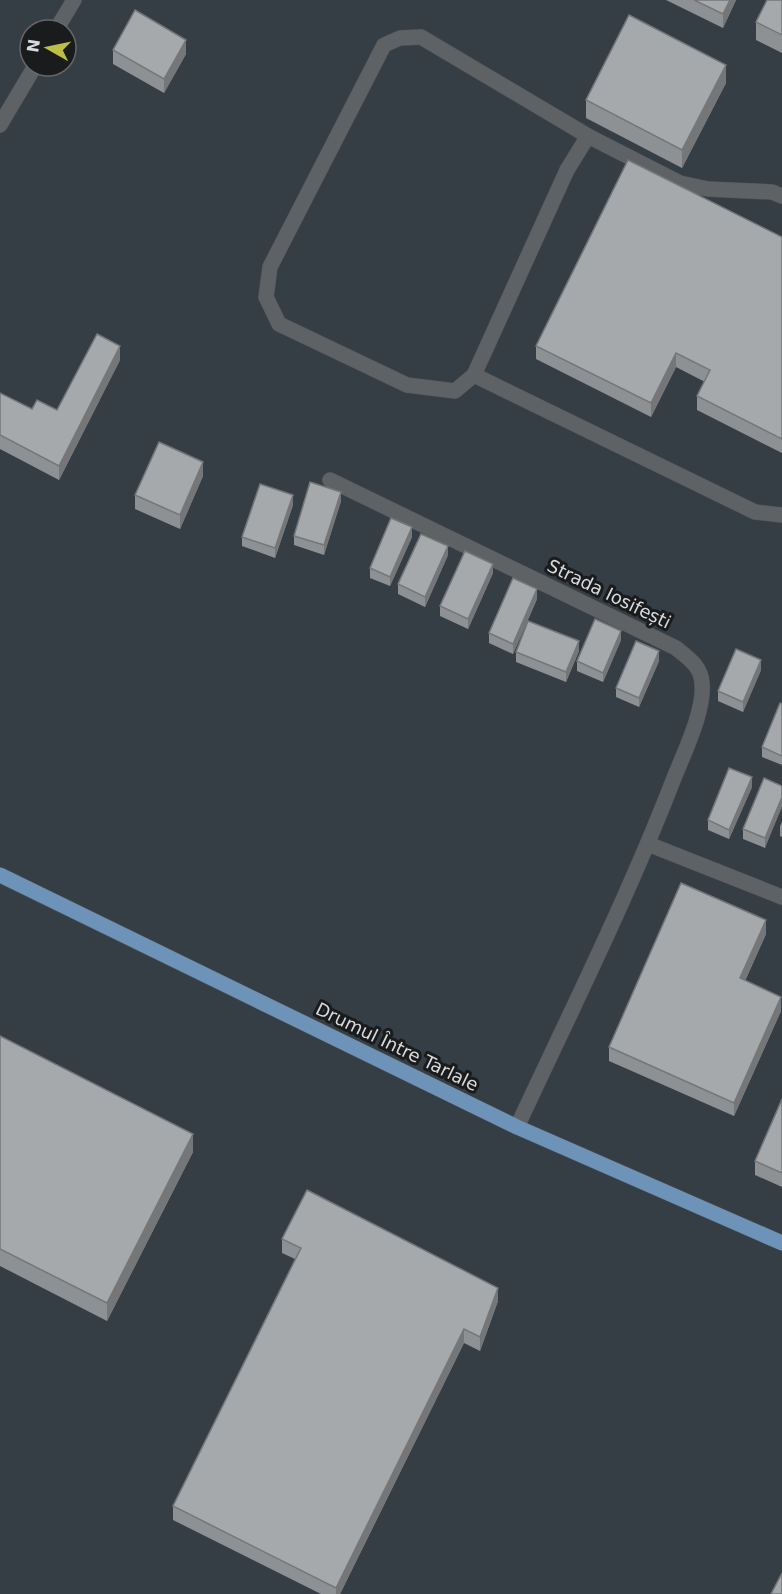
<svg xmlns="http://www.w3.org/2000/svg" width="782" height="1594" viewBox="0 0 782 1594" font-family="'DejaVu Sans',sans-serif">
<rect width="100%" height="100%" fill="#313437"/>
<path fill="#353d45" fill-rule="evenodd" d="M0,0h782v1594h-782zM30,30h36v36h-36z"/>
<g fill="none" stroke-linecap="round" stroke-linejoin="round">
<defs>
<g id="minor">
<path d="M56,30l18,-30"/>
<path d="M0,125l35,-59"/>
<path d="M782,196l-10,-4 -64,-3 -28,-6 -92,-47 -21,34 -93,205 281,137 27,3"/>
<path d="M474,375l-19,16 -48,-6 -128,-61 -13,-27 4,-30 114,-222 16,-7 21,-1 167,99"/>
<path d="M330,480l346,168c12,10 25,18 26,35 3,27 -18,70 -28,95 -46,119 -103,233 -157,349"/>
<path d="M648,844l134,53"/>
</g>
<path id="major" d="M0,875l517,252 265,116"/>
</defs>
<use href="#minor" stroke="#4e5153" stroke-width="16"/>
<use href="#major" stroke="#4e5153" stroke-width="16"/>
<use href="#minor" stroke="#5f6265" stroke-width="15"/>
<use href="#major" stroke="#6d94b8" stroke-width="15"/>
</g>
<g fill="#8e9194">
<path d="M666,0h70l-13,28z"/>
<path d="M782,0v53l-26,-13v-18z"/>
<path d="M113,50l73,4 -22,39 -51,-29z"/>
<path d="M726,83l-44,85 -96,-50v-18z"/>
<path d="M782,237v216l-85,-43v-14l8,-14 -29,-15 -25,50 -115,-58v-13z"/>
<path d="M120,360l-61,120 -59,-31v-56l32,16 25,1z"/>
<path d="M203,476l-23,53 -45,-20v-14z"/>
<path d="M341,501l-17,54 -30,-10v-9z"/>
<path d="M293,505l-18,53 -33,-12v-9z"/>
<path d="M412,537l-22,49 -20,-8v-10z"/>
<path d="M448,555l-23,52 -27,-13v-10z"/>
<path d="M493,573l-25,56 -28,-13v-10z"/>
<path d="M537,599l-24,55 -24,-11v-10z"/>
<path d="M621,640l-18,42 -26,-11v-10z"/>
<path d="M579,651l-13,31 -50,-20v-10z"/>
<path d="M659,661l-20,46 -23,-10v-9z"/>
<path d="M761,670l-18,42 -25,-11v-10z"/>
<path d="M782,704v61l-20,-8v-10z"/>
<path d="M782,786l-17,62 -22,-9v-10z"/>
<path d="M752,787l-23,52 -21,-9v-10z"/>
<path d="M782,822v15l-2,-1v-10z"/>
<path d="M766,934l-21,47 36,30 -47,105 -125,-55v-14z"/>
<path d="M0,1036l193,116 -86,169 -107,-55z"/>
<path d="M782,1099v88l-27,-12v-14z"/>
<path d="M282,1239l216,62 -18,50 -16,-8 -124,251h-19l-148,-74v-14l122,-247 -13,-6z"/>
</g>
<g fill="#747678">
<path d="M730,0h6l-13,28v-14z"/>
<path d="M186,40v14l-22,39v-14z"/>
<path d="M726,65v18l-44,85v-18z"/>
<path d="M120,346v14l-61,120v-14z"/>
<path d="M676,353v14l-25,50v-14z"/>
<path d="M203,462v14l-23,53v-14z"/>
<path d="M341,492v9l-17,54v-10z"/>
<path d="M293,495v10l-18,53v-10z"/>
<path d="M412,527v10l-22,49v-9z"/>
<path d="M448,546v9l-23,52v-10z"/>
<path d="M493,564v9l-25,56v-10z"/>
<path d="M537,589v10l-24,55v-10z"/>
<path d="M621,631v9l-18,42v-9z"/>
<path d="M579,641v10l-13,31v-10z"/>
<path d="M659,651v10l-20,46v-9z"/>
<path d="M761,660v10l-18,42v-10z"/>
<path d="M752,777v10l-23,52v-9z"/>
<path d="M782,797v10l-17,41v-10z"/>
<path d="M766,920v14l-26,58v-14z"/>
<path d="M781,997v14l-47,105v-13z"/>
<path d="M193,1134v18l-86,169v-18z"/>
<path d="M498,1288v13l-18,50v-14z"/>
<path d="M464,1329v14l-124,251h-4v-6z"/>
</g>
<g fill="#a5a9ac" stroke="#747678" stroke-width="1.5">
<path d="M694,0h36l-7,14z"/>
<path d="M767,0h15v35l-26,-13z"/>
<path d="M135,10l51,30 -22,39 -51,-29z"/>
<path d="M629,15l97,50 -44,85 -96,-50z"/>
<path d="M628,160l154,77v202l-85,-43 13,-26 -34,-17 -25,50 -115,-57z"/>
<path d="M97,334l23,12 -61,120 -59,-31v-42l32,16 5,-9 20,10z"/>
<path d="M159,442l44,20 -23,53 -45,-20z"/>
<path d="M310,482l31,10 -17,53 -30,-9z"/>
<path d="M260,484l33,11 -18,53 -33,-11z"/>
<path d="M391,518l21,9 -22,50 -20,-9z"/>
<path d="M421,534l27,12 -23,51 -27,-13z"/>
<path d="M465,551l28,13 -25,55 -28,-13z"/>
<path d="M513,578l24,11 -24,55 -24,-11z"/>
<path d="M595,619l26,12 -18,42 -26,-12z"/>
<path d="M528,621l51,20 -13,31 -50,-20z"/>
<path d="M636,641l23,10 -20,47 -23,-10z"/>
<path d="M736,649l25,11 -18,42 -25,-11z"/>
<path d="M780,703l2,1v52l-20,-9z"/>
<path d="M729,768l23,9 -23,53 -21,-10z"/>
<path d="M764,778l18,8v11l-17,41 -22,-9z"/>
<path d="M681,883l85,37 -26,58 41,19 -47,106 -125,-56z"/>
<path d="M0,1036l193,98 -86,169 -107,-54z"/>
<path d="M782,1099v74l-27,-12z"/>
<path d="M307,1190l191,98 -18,49 -16,-8 -128,259 -163,-82 128,-258 -19,-9z"/>
<path d="M782,1573v21h-11z"/>
</g>
<g text-anchor="middle" stroke-width="6" stroke-linejoin="round" paint-order="stroke">
<g font-size="18" fill="#d8dadc" stroke="#1a1b1d">
<text transform="translate(609 594) rotate(26)" y="6">Strada Iosifești</text>
<text transform="translate(397 1047) rotate(26)" y="6">Drumul Între Tarlale</text>
</g>
</g>
<g transform="translate(48 48) rotate(279)"><circle r="28" fill="#1a1b1d" stroke="#666769" stroke-width="1.5"/>
<path d="M0-4.5L10 22L0 15L-10 22Z" fill="#bcbf44"/>
<text y="-9" font-size="16" font-weight="bold" text-anchor="middle" fill="#d8dadc">N</text>
</g>
</svg>
